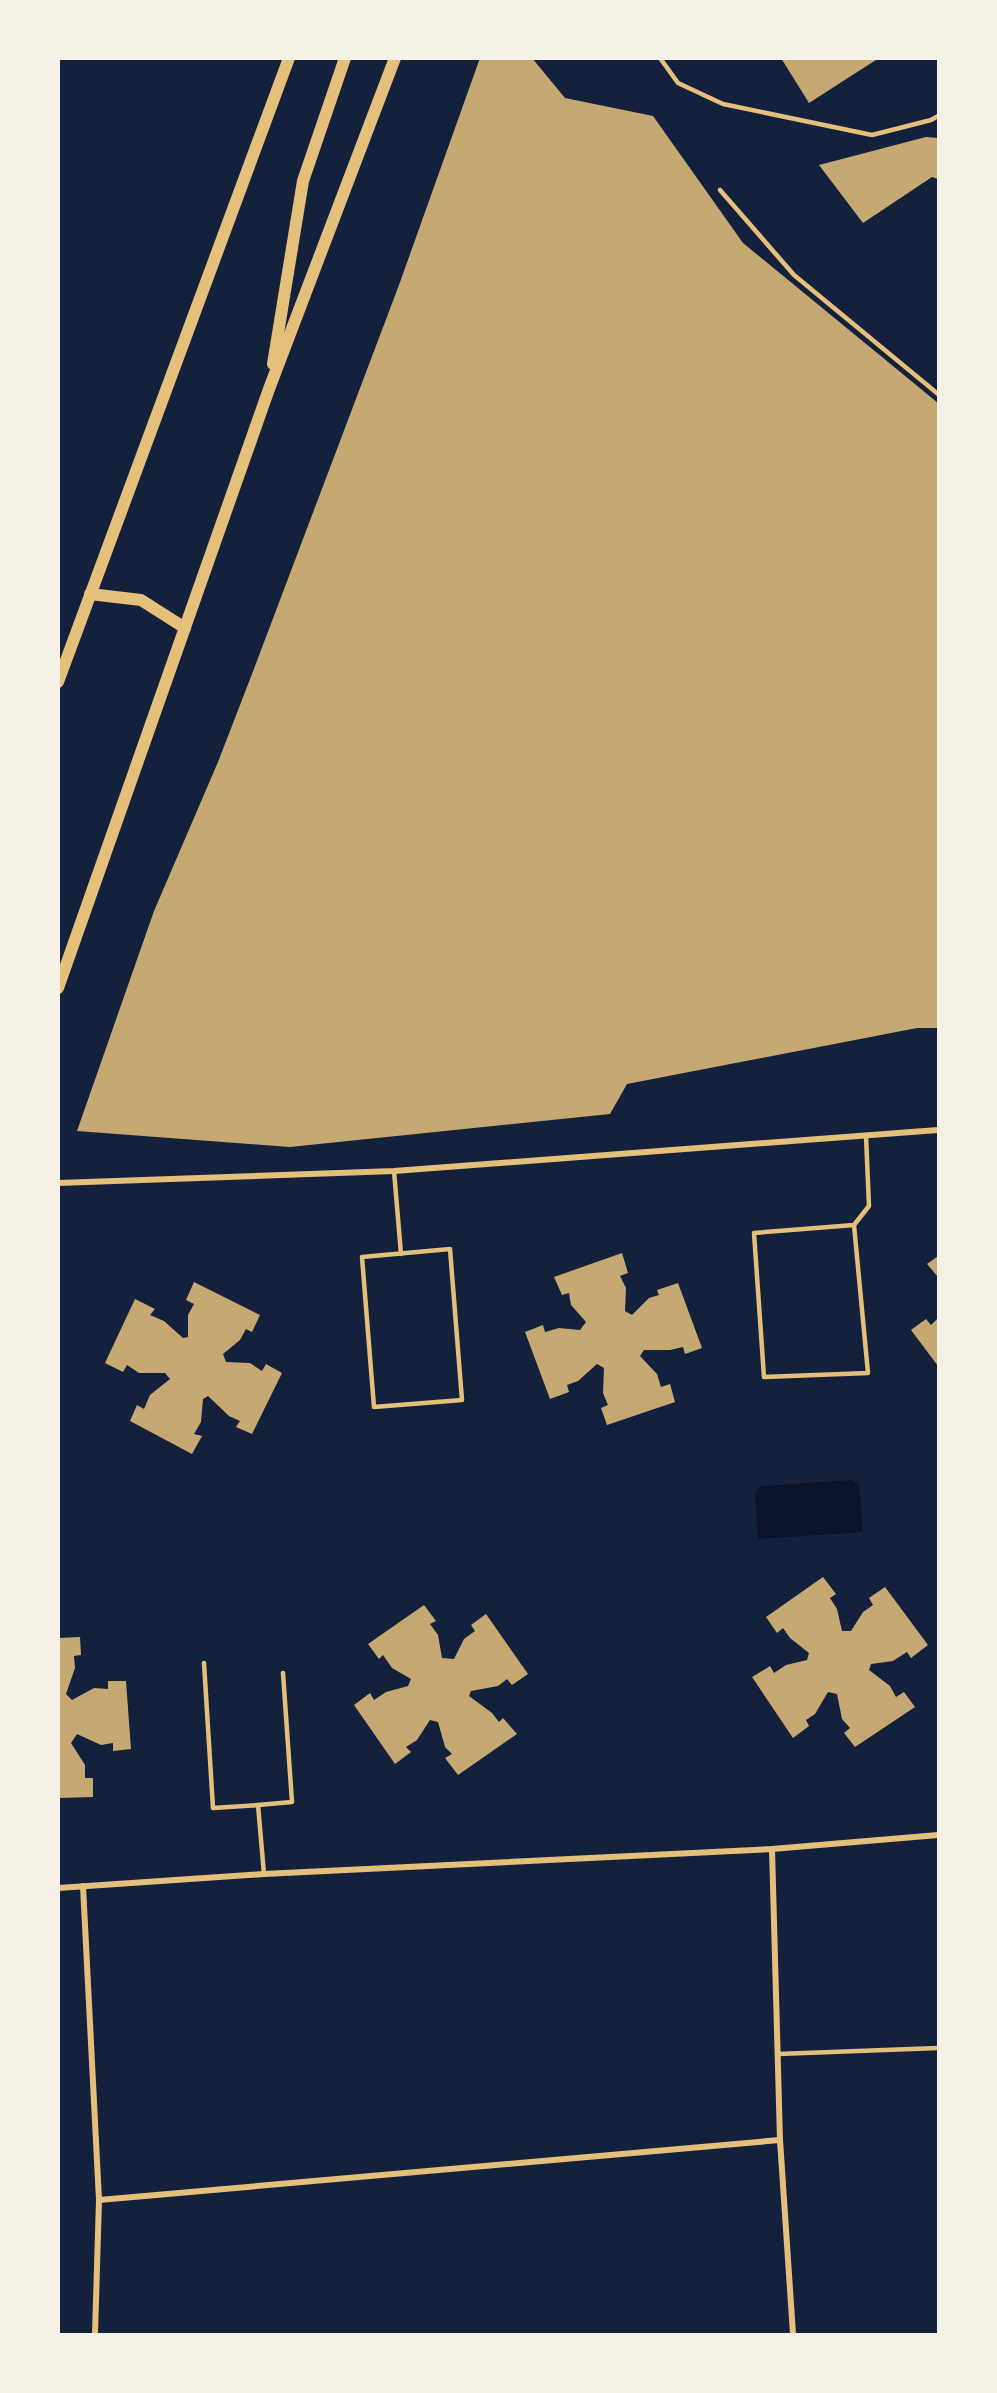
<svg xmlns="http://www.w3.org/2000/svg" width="997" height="2393" viewBox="0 0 997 2393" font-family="'Nunito Sans',sans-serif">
<rect width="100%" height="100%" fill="#14213d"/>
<path fill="#0b132b" d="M852,1480l7,5 4,47 -105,7 -3,-46 6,-7z"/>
<g fill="#c6a872">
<path d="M480,58h52l33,40 88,18 90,127 195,160v625h-21l-290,56 -17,30 -320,33 -213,-16 77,-220 64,-149 34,-88 147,-389z"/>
<path d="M781,58h98l-70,45z"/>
<path d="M926,137l12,1v41l-6,-2 -69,46 -44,-58z"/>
<path d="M622,1253l6,20 -8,3 6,12 -1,23 7,4 17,-17 10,-3 -2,-5 21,-7 24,65 -17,6 -2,-7 -13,3h-26l-4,6 17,18 4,13 9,-3 5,18 -68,23 -6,-17 7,-3 -5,-12 1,-25 -7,-4 -19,17 -11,4 2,7 -19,7 -25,-67 18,-7 2,7 14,-4 21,2 6,-8 -15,-17 -2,-12 -7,2 -8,-18z"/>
<path d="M938,1256v21l-11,-13z"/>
<path d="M194,1282l66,33 -8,17 -6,-3 -6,11 -17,14 3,8 24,1 12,8 4,-7 16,9 -30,61 -16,-7 4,-6 -11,-5 -21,-20 -5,3 -2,23 -7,12 8,2 -10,18 -62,-33 7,-16 7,4 6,-14 20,-16 -5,-6h-26l-12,-8 -4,7 -18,-9 30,-64 20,10 -5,6 14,6 19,17 5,-1v-22l6,-11 -8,-4z"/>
<path d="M938,1318v48l-27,-36 15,-11 5,6z"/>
<path d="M823,1577l13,17 -6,4 7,11 5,22h9l12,-19 10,-7 -4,-7 16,-11 43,58 -17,13 -4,-6 -14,9 -22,3 -2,6 21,16 6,11 8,-5 11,15 -60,40 -11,-14 6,-5 -8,-9 -5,-25 -9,-2 -13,22 -9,6 3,6 -16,12 -41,-61 18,-11 4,7 12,-8 21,-5 2,-7 -19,-15 -7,-10 -6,5 -11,-16z"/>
<path d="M424,1605l12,16 -6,3 8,11 4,23 12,1 10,-20 11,-8 -4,-6 15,-11 42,60 -16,11 -5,-6 -9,7 -27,5 -2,5 23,17 7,9 4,-4 14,16 -59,41 -13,-17 7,-4 -7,-7 -7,-25 -8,-2 -13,20 -11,7 5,5 -16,12 -41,-59 16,-12 4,7 12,-8 22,-6 3,-7 -19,-11 -9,-13 -4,4 -11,-15z"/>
<path d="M80,1637l1,18 -7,1 1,12 -9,26 6,6 22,-12 14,1v-8h18l5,68 -18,2v-8l-12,2 -24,-11 -6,9 14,22v13h8v19l-35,1v-160z"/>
</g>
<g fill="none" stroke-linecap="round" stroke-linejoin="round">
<g stroke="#e5c07b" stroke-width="4.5">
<path d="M660,58l18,25 45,21 149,31 59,-15 7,-4"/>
<path d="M720,190l74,85 144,119"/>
<path d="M394,1171l7,83"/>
<path d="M854,1225l-100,8 10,144 104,-4 -14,-148 15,-19 -3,-70"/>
<path d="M450,1249l12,151 -88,7 -12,-150z"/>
<path d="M204,1663l9,145 45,-3 6,69"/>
<path d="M258,1805l34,-3 -9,-129"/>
<path d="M778,2054l160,-6"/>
</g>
<g stroke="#e5c07b" stroke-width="6">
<path d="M58,1183l336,-12 544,-41"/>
<path d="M772,1849l8,291 13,194"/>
<path d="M83,1886l16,314 -4,134"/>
<path d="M58,1888l206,-14 508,-25 166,-14"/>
<path d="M99,2200l681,-60"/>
</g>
<g stroke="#e5c07b" stroke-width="12">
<path d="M273,364l30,-183 42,-123"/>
<path d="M90,594l51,6 44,28"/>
<path d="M58,682l231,-624"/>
<path d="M58,988l211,-599 126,-331"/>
</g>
</g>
<rect width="997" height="2393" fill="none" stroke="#f6f1e7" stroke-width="120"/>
</svg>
